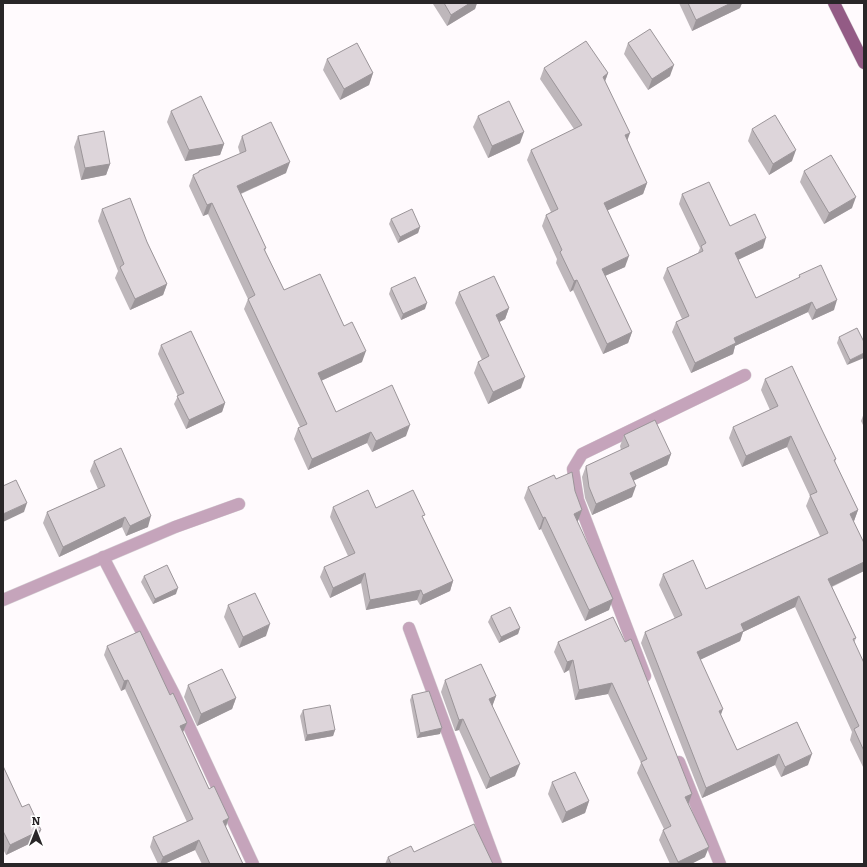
<svg xmlns="http://www.w3.org/2000/svg" width="867" height="867" viewBox="0 0 867 867" font-family="Bitter,serif">
<rect width="100%" height="100%" fill="#fffafd"/>
<g fill="none" stroke-linecap="round" stroke-linejoin="round">
<defs>
<g id="minor">
<path d="M103,557l71,137 79,170"/>
<path d="M3,600l172,-73 64,-23"/>
<path d="M409,628l87,236"/>
<path d="M645,676l-67,-176 -5,-31 9,-15 163,-79"/>
<path d="M679,762l41,102"/>
</g>
<path id="major" d="M834,3l30,60"/>
</defs>
<use href="#minor" stroke="#d8d4d7" stroke-width="13"/>
<use href="#major" stroke="#d8d4d7" stroke-width="13"/>
<use href="#minor" stroke="#c5a4bb" stroke-width="12"/>
<use href="#major" stroke="#935b85" stroke-width="12"/>
</g>
<g fill="#beb7bb">
<path d="M433,3h44l-2,6 -28,17 -14,-22z"/>
<path d="M679,3h63l-2,5 -48,23z"/>
<path d="M628,43l42,33 -22,14 -24,-36z"/>
<path d="M327,59l46,14 -4,12 -29,15 -17,-30z"/>
<path d="M544,68l64,5 -3,8 22,60 20,42 -4,11 -36,16 18,57 -20,9 27,56 -4,11 -25,11 -30,-64 -3,2 -14,-29 1,-4 -15,-33 4,-11 5,-3 -24,-52 4,-10 43,-21 -34,-50z"/>
<path d="M171,111l53,33 -4,11 -35,6 -18,-39z"/>
<path d="M478,116l42,27 -32,15 -15,-31z"/>
<path d="M752,129l40,32 -23,14 -21,-34z"/>
<path d="M78,136l32,28 -4,11 -25,5 -7,-33z"/>
<path d="M242,136l44,37 -45,21 25,54 -1,3 19,39 78,72 -41,19 15,31 70,24 -34,16 -5,-9 -59,27 -14,-31 4,-11 2,-1 -56,-118 4,-10 -40,-85 -5,2 -14,-30 4,-11 5,-2 1,-2 41,-17 -2,-7z"/>
<path d="M804,171l48,37 -28,16 -24,-42z"/>
<path d="M682,194l81,54 -25,12 18,38 43,-20v-3l35,35 -22,10 -4,-8 -73,34 -2,8 -42,19 -19,-41 4,-10 6,-3 -19,-41 4,-10 31,-15 2,-5 -21,-44z"/>
<path d="M102,209l45,33 20,42 -4,11 -33,15 -15,-32 3,-7 -20,-50z"/>
<path d="M391,219l29,8 -2,6 -20,10 -9,-19z"/>
<path d="M391,288l34,21 -24,11 -12,-26z"/>
<path d="M459,292l50,16 -4,11 -6,3 22,66 -33,16 -14,-31 4,-11 4,-2 -27,-57z"/>
<path d="M839,337l25,5 -17,23 -10,-22z"/>
<path d="M161,345l64,58 -3,9 -36,17 -12,-25 4,-8 -20,-42z"/>
<path d="M765,379l71,80 -1,3 23,48 -4,11h-1l11,22v28l-32,16 24,51 -2,5 10,20v106l-14,-29 2,-8 -57,-125 -52,25 -3,9 -40,19 21,56 16,34 60,-28 11,43 -27,12 -6,-12 -73,33 -61,-155 4,-11 30,-13 -16,-34 4,-11 43,15 114,-53 -14,-30 4,-10 -23,-49 -45,20 -13,-29 4,-11 37,-17 -9,-20z"/>
<path d="M864,413v14l-3,-6z"/>
<path d="M624,435l47,19 -4,11 -34,16 -1,16 -40,18 -7,-17 -3,-21 4,-11 35,-16 -1,-4z"/>
<path d="M94,461l54,66 -22,9 -4,-9 -63,30 -16,-34 4,-11 51,-23 -8,-18z"/>
<path d="M556,479l19,12 7,19 -5,11 32,89 -24,11 -44,-92 -2,1 -15,-32 4,-11z"/>
<path d="M333,507l43,1 47,10 30,63 -3,10 -30,14 -3,-5 -51,10 -5,-27 -31,15 -10,-21 4,-10 24,-11 -18,-39z"/>
<path d="M144,576l32,18 -23,10 -12,-22z"/>
<path d="M228,605l38,31 -27,12 -15,-31z"/>
<path d="M491,616l29,12 -2,6 -19,9 -11,-21z"/>
<path d="M613,617l75,187 17,53 -14,7h-21l-11,-24 4,-10 1,-1 -27,-56 4,-10 -33,-69 -33,6 -6,-30 -5,3 -10,-21 4,-10z"/>
<path d="M107,646l63,49 17,28 -4,9 26,57 20,29 -3,9 17,37h-41l-7,-14 -31,14h-6l-8,-17 3,-10 34,-15 -62,-133 -4,2 -17,-36z"/>
<path d="M445,680l51,16 -4,10 23,70 -29,13 -27,-59 -4,1 -14,-39z"/>
<path d="M188,685l48,13 -4,11 -35,17 -13,-29z"/>
<path d="M412,695l28,39 -23,4 -7,-38z"/>
<path d="M303,710l32,20 -2,6 -28,5 -5,-25z"/>
<path d="M3,766l34,74 -31,15 -3,-6z"/>
<path d="M552,782l37,19 -4,12 -23,10 -14,-29z"/>
<path d="M414,852l79,12h-108l3,-7z"/>
</g>
<g fill="#9b9599">
<path d="M470,3h7l-2,6 -28,17 4,-11z"/>
<path d="M731,3h11l-2,5 -48,23 4,-11z"/>
<path d="M674,65l-4,11 -22,14 4,-11z"/>
<path d="M373,73l-4,12 -29,15 4,-11z"/>
<path d="M608,73l-4,11 -1,-7z"/>
<path d="M524,132l-4,11 -32,15 4,-12z"/>
<path d="M630,133l-4,11 -1,-9z"/>
<path d="M224,144l-4,11 -35,6 4,-11z"/>
<path d="M796,150l-4,11 -23,14 4,-11z"/>
<path d="M290,162l-4,11 -53,24 4,-11z"/>
<path d="M110,164l-4,11 -25,5 4,-12z"/>
<path d="M647,183l-4,11 -43,20 4,-11z"/>
<path d="M856,197l-4,11 -28,16 5,-11z"/>
<path d="M212,203l-4,11 -5,2 4,-11z"/>
<path d="M420,227l-2,6 -20,10 2,-6z"/>
<path d="M766,238l-3,10 -32,15 4,-10z"/>
<path d="M629,256l-4,11 -27,12 4,-10z"/>
<path d="M577,280l-4,10 -3,2 4,-11z"/>
<path d="M167,284l-4,11 -33,15 5,-11z"/>
<path d="M837,300l-3,10 -22,10 4,-10z"/>
<path d="M812,302l-4,10 -73,34 -2,8 -42,19 4,-10 39,-25z"/>
<path d="M427,303l-2,6 -24,11 2,-6z"/>
<path d="M509,308l-4,11 -13,7 4,-11z"/>
<path d="M632,332l-4,11 -25,11 4,-10z"/>
<path d="M366,351l-4,11 -48,22 4,-11z"/>
<path d="M864,353v5l-17,7 3,-5z"/>
<path d="M525,377l-4,11 -33,16 5,-12z"/>
<path d="M225,403l-3,9 -36,17 3,-9z"/>
<path d="M410,425l-4,11 -34,16 4,-11z"/>
<path d="M371,432l-4,11 -59,27 4,-11z"/>
<path d="M791,436l-4,11 -45,20 4,-11z"/>
<path d="M671,454l-4,11 -41,19 4,-11z"/>
<path d="M636,486l-4,11 -40,18 4,-11z"/>
<path d="M27,503l-3,9 -21,10v-8z"/>
<path d="M582,510l-4,11 -8,4 4,-11z"/>
<path d="M858,510l-4,11 -8,4 4,-11z"/>
<path d="M151,516l-3,11 -22,9 4,-10z"/>
<path d="M125,517l-3,10 -63,30 4,-10z"/>
<path d="M545,517l-4,12 -2,1 4,-12z"/>
<path d="M864,562v9l-40,19 4,-11z"/>
<path d="M365,573l-4,10 -31,15 3,-10z"/>
<path d="M453,581l-3,10 -30,14 3,-10z"/>
<path d="M178,588l-2,6 -23,10 2,-5z"/>
<path d="M421,590l-4,10 -51,10 4,-10z"/>
<path d="M799,596l-4,11 -52,25 -3,9 -47,22 4,-11 44,-28z"/>
<path d="M613,599l-4,11 -24,11 4,-11z"/>
<path d="M270,624l-4,12 -27,12 4,-11z"/>
<path d="M520,628l-2,6 -19,9 2,-6z"/>
<path d="M573,660l-4,10 -5,3 3,-11z"/>
<path d="M128,680l-3,9 -4,2 3,-10z"/>
<path d="M612,683l-4,11 -33,6 4,-10z"/>
<path d="M496,696l-4,11 -3,-8z"/>
<path d="M236,698l-4,11 -35,17 4,-12z"/>
<path d="M723,709l-4,11v-9z"/>
<path d="M463,719l-4,11 -4,1 4,-11z"/>
<path d="M187,723l-4,9 -6,4 3,-10z"/>
<path d="M442,728l-2,6 -23,4 3,-5z"/>
<path d="M335,730l-2,6 -28,5 2,-6z"/>
<path d="M779,754l-4,11 -73,33 4,-10z"/>
<path d="M812,754l-4,11 -27,12 4,-10z"/>
<path d="M520,764l-5,12 -29,13 4,-11z"/>
<path d="M692,794l-4,11 -3,-8z"/>
<path d="M589,801l-4,12 -23,10 4,-11z"/>
<path d="M229,818l-4,10 -2,-7z"/>
<path d="M41,830l-4,10 -31,15 4,-10z"/>
<path d="M199,840l-4,10 -31,14h-4l3,-7z"/>
<path d="M709,847l-4,10 -14,7h-14l1,-2z"/>
</g>
<g fill="#ddd5da" stroke="#9b9599">
<path d="M444,3h26l-19,12z"/>
<path d="M688,3h43l-35,17z"/>
<path d="M650,29l24,36 -22,14 -24,-36z"/>
<path d="M586,41l22,32 -5,4 27,56 -5,2 22,48 -43,20 25,53 -27,13 30,63 -25,12 -30,-64 -3,1 -14,-29 2,-2 -16,-35 12,-6 -27,-59 51,-25 -38,-57z"/>
<path d="M357,43l16,30 -29,16 -17,-30z"/>
<path d="M201,96l23,48 -35,6 -18,-39z"/>
<path d="M509,101l15,31 -32,14 -14,-30z"/>
<path d="M775,115l21,35 -23,14 -21,-35z"/>
<path d="M271,122l19,40 -53,24 29,62 -2,1 20,41 36,-16 24,52 8,-4 14,29 -48,22 18,39 56,-27 18,40 -34,16 -5,-9 -59,27 -14,-31 9,-4 -59,-125 7,-4 -43,-92 -5,2 -14,-30 6,-3v-1l47,-20 -4,-15z"/>
<path d="M104,131l6,33 -25,4 -7,-32z"/>
<path d="M831,155l25,42 -27,16 -25,-42z"/>
<path d="M709,182l21,44 25,-12 11,24 -31,15 21,45 44,-21 -1,-2 22,-10 16,35 -21,10 -4,-8 -78,36 2,5 -41,20 -19,-41 13,-6 -22,-48 36,-17 -2,-5 5,-3 -24,-49z"/>
<path d="M130,198l17,44 20,42 -32,15 -15,-32 4,-3 -22,-55z"/>
<path d="M412,209l8,18 -20,10 -9,-18z"/>
<path d="M494,276l15,32 -13,7 29,62 -32,15 -15,-30 11,-6 -30,-64z"/>
<path d="M415,277l12,26 -24,11 -12,-26z"/>
<path d="M857,328l7,14v11l-14,7 -11,-23z"/>
<path d="M191,331l34,72 -36,17 -12,-24 7,-3 -23,-48z"/>
<path d="M792,366l30,64 14,29 -2,1 24,50 -8,4 14,29v19l-36,17 28,59 -3,1 11,24v88l-10,-22 5,-3 -60,-130 -58,28 3,7 -47,21 26,57 -4,2 18,39 60,-28 15,32 -27,13 -6,-13 -73,34 -61,-156 37,-17 -19,-41 30,-14 13,29 122,-56 -18,-38 7,-3 -26,-56 -45,20 -13,-29 45,-21 -13,-27z"/>
<path d="M655,420l16,34 -41,19 6,13 -40,18 -7,-17 -3,-21 43,-20 -5,-11z"/>
<path d="M121,448l30,68 -21,10 -5,-9 -62,30 -16,-35 58,-26 -11,-25z"/>
<path d="M572,472l3,19 7,19 -8,4 39,85 -24,11 -44,-93 -2,1 -15,-31 26,-12 2,4z"/>
<path d="M16,480l11,23 -24,11v-28z"/>
<path d="M368,490l8,18 37,-18 12,25 -3,1 31,65 -30,14 -2,-5 -51,10 -5,-27 -32,15 -9,-21 31,-14 -22,-46z"/>
<path d="M167,565l11,23 -23,11 -11,-23z"/>
<path d="M255,593l15,31 -27,13 -15,-32z"/>
<path d="M510,607l10,21 -19,9 -10,-21z"/>
<path d="M613,617l12,25 6,-3 61,155 -7,3 24,50 -31,15 -15,-32 8,-4 -30,-64 6,-3 -35,-76 -33,7 -6,-30 -6,2 -9,-20z"/>
<path d="M140,631l30,64 3,-2 14,30 -7,3 29,63 5,-3 15,32 -6,3 20,43h-33l-11,-24 -36,17 -10,-20 40,-18 -65,-139 -4,1 -17,-35z"/>
<path d="M481,664l15,32 -7,3 31,65 -30,14 -27,-59 -4,1 -14,-40z"/>
<path d="M222,669l14,29 -35,16 -13,-29z"/>
<path d="M429,691l13,37 -22,5 -8,-38z"/>
<path d="M330,705l5,25 -28,5 -4,-25z"/>
<path d="M3,766l19,41 7,-3 12,26 -31,15 -7,-14z"/>
<path d="M575,772l14,29 -23,11 -14,-30z"/>
<path d="M474,824l19,40h-102l-3,-7 23,-11 3,6z"/>
</g>
<rect width="867" height="867" fill="none" stroke="#292628" stroke-width="8"/>
<g transform="translate(36 831)" stroke="#ffffff" stroke-width="3" paint-order="stroke">
<path d="M0-3L7 15L0 10L-7 15Z" fill="#292628"/>
<text y="-6" font-size="11" font-weight="bold" text-anchor="middle" fill="#292628">N</text>
</g>
</svg>
